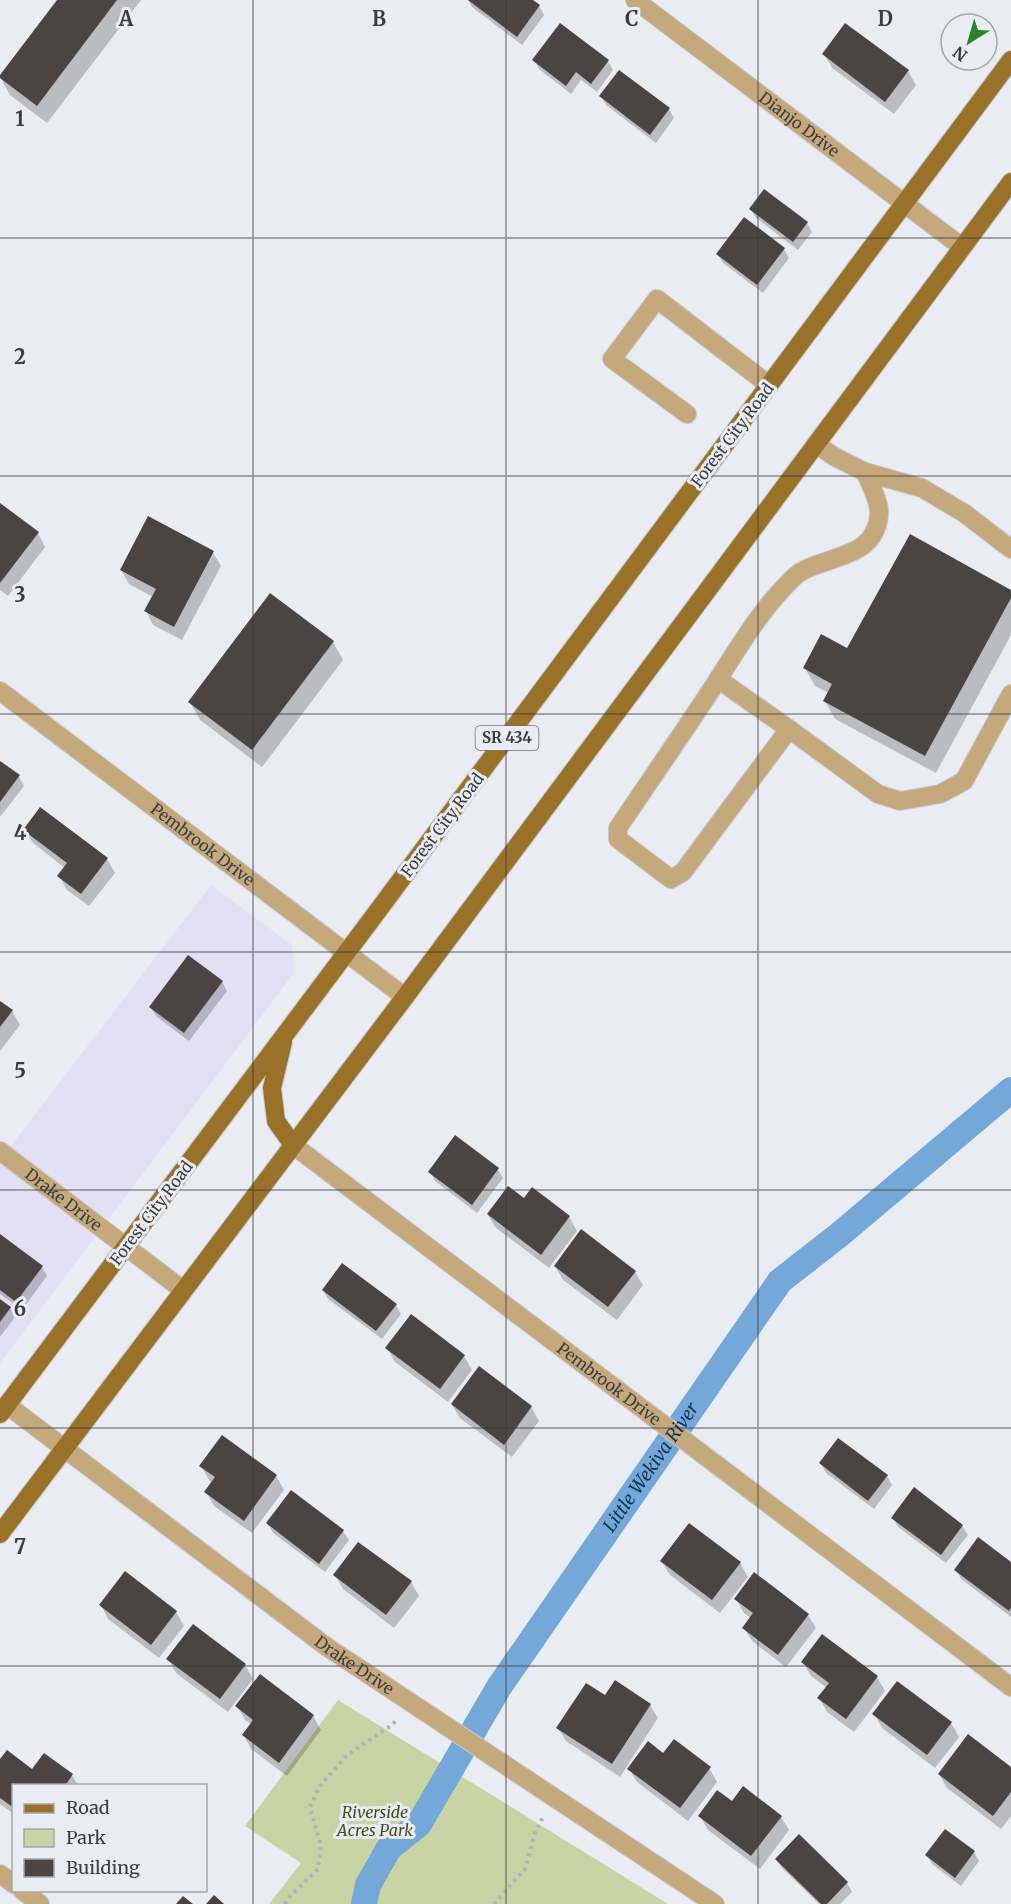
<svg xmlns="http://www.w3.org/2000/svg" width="1011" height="1904" viewBox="0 0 1011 1904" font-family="Merriweather,serif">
<rect width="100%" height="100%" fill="#eaecf3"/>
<path fill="#e3dff5" d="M211,885l81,60 2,28 -294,390v-203z"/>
<path fill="#cad3a3" d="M338,1700l330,204h-399l32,-41 -56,-37z"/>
<g fill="#0003">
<path d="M59,0h82l-94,123 -37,-28 -10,-18z"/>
<path d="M468,0h62l9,6 5,9 -22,30 -50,-38z"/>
<path d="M824,54l84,17 8,14 -22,29 -62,-46z"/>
<path d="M534,60l74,1 5,9 -16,22 -16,-12 -10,14 -32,-25z"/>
<path d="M601,96l68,13 5,9 -18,25 -50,-38z"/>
<path d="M751,209l56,14 5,9 -14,18 -42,-32z"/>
<path d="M784,249l5,9 -26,35 -40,-30 -5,-9z"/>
<path d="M0,505l38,28 7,14 -37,49 -8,-6z"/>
<path d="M213,553l8,13 -39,74 -29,-15 -7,-14 7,-14 -24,-13 -8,-14z"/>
<path d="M1011,591v44l-75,138 -101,-54 -10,-18 4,-8 -14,-7 -10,-18 43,-18z"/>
<path d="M333,642l10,18 -81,107 -62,-47 -10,-18z"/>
<path d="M0,762l19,15 5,9 -24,31z"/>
<path d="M25,830l82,29 8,14 -26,33 -22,-16 -8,-14 6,-8 -32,-25z"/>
<path d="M222,982l5,9 -38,50 -33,-25 -5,-9z"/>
<path d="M0,1002l12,9 8,14 -20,26z"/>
<path d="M456,1138l42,32 5,8 -26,35 -42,-32 -5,-9z"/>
<path d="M524,1200l45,17 8,14 -28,37 -53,-40 -8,-13z"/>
<path d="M0,1236l42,31 5,9 -25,34 -22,-16z"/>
<path d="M555,1266l80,6 8,13 -26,35 -54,-40z"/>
<path d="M323,1290l73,15 5,9 -19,25 -54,-40z"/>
<path d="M0,1300l10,8 5,9 -15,20z"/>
<path d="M411,1316l53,40 8,14 -24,32 -53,-40 -8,-14z"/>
<path d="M480,1368l51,39 8,14 -27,36 -52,-39 -8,-13z"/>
<path d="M222,1437l54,39 8,14 -32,43 -38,-27 -8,-14 7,-9 -4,-3 -8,-14z"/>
<path d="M821,1464l66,12 5,9 -18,24 -48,-36z"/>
<path d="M292,1492l51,39 6,9 -24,32 -52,-39 -5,-9z"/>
<path d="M893,1518l69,8 6,9 -22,28 -48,-36z"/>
<path d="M662,1562l78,1 8,14 -28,36 -50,-38z"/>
<path d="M1011,1564v53l-50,-38 -5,-9z"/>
<path d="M335,1575l76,7 8,14 -25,32 -51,-39z"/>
<path d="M736,1599l72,16 8,13 -30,39 -34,-26 -8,-13 7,-10 -7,-5z"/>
<path d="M101,1605l75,7 8,14 -25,32 -51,-39z"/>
<path d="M168,1659l77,6 8,14 -25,33 -52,-39z"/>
<path d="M803,1662l74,15 8,14 -31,41 -27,-20 -8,-14 8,-10 -16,-12z"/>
<path d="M260,1676l53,40 8,14 -34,46 -36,-27 -7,-14 8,-10 -7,-5 -8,-14z"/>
<path d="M605,1697l45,8 8,13 -38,59 -54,-36 -8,-13z"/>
<path d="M874,1714l77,9 8,14 -24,31 -53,-40z"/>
<path d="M45,1755l27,20 6,11h-64v28l-14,-10v-42l32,9z"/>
<path d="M664,1755l45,13 8,14 -29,39 -51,-39 -8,-13z"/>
<path d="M1011,1769v47l-10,13 -54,-41 -8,-14z"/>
<path d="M732,1803l49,14 8,13 -29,39 -52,-39 -8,-14z"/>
<path d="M946,1831l28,21 5,9 -18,25 -29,-22 -5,-9z"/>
<path d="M777,1859l70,24 5,9 -12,12h-21l-37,-36z"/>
</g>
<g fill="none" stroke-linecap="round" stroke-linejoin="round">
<path stroke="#74a8d9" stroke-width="26" id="s1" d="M364,1904l4,-19 21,-37 30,-24 80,-137 281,-406 59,-46 172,-145"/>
</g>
<g fill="#4b4443">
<path d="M57,0h60l-80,106 -37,-28v-3z"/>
<path d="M468,0h65l7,5 -23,32z"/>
<path d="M560,23l49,37 -18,24 -15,-12 -10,14 -34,-26z"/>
<path d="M845,23l64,47 -24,32 -63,-48z"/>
<path d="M619,70l51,38 -20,27 -51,-39z"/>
<path d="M764,189l44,33 -15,20 -44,-33z"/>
<path d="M744,217l41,31 -28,37 -41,-31z"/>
<path d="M0,503l39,29 -39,51z"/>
<path d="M148,516l66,35 -40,76 -30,-16 12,-22 -36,-19z"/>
<path d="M910,534l101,56v8l-86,158 -102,-55 9,-17 -29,-16 18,-34 26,14z"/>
<path d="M270,593l64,48 -82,109 -64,-48z"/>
<path d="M0,761l20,14 -20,27z"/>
<path d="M40,807l68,51 -27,36 -24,-18 10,-13 -44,-33z"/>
<path d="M188,955l35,26 -39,52 -35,-26z"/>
<path d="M0,1001l13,9 -13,17z"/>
<path d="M455,1135l44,33 -27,37 -44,-33z"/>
<path d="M508,1186l16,12 8,-11 38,29 -29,39 -54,-41z"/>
<path d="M581,1229l55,42 -28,36 -54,-41z"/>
<path d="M0,1234l43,32 -27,36 -16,-12z"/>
<path d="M342,1263l55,41 -21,27 -54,-41z"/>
<path d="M0,1299l11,8 -11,15z"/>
<path d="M411,1314l54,41 -25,34 -55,-41z"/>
<path d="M479,1366l53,40 -28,39 -53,-41z"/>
<path d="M222,1435l55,40 -33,46 -40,-29 11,-15 -16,-11z"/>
<path d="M838,1438l50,37 -20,26 -49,-38z"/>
<path d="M914,1487l49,38 -22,30 -50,-37z"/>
<path d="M291,1490l53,40 -25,34 -53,-41z"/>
<path d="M689,1523l52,39 -29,38 -52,-39z"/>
<path d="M978,1537l33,25v46l-2,3 -55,-41z"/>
<path d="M358,1542l54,39 -26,34 -53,-40z"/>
<path d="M125,1571l52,40 -26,34 -52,-40z"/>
<path d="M754,1572l55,42 -31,41 -36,-27 11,-15 -19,-14z"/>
<path d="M193,1624l53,40 -26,35 -54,-40z"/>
<path d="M822,1634l56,42 -32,43 -29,-21 12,-15 -28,-21z"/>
<path d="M260,1674l54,41 -35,48 -37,-28 11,-15 -18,-14z"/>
<path d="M615,1680l36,24 -39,60 -56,-36 30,-45 19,12z"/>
<path d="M897,1681l55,41 -25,33 -55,-41z"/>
<path d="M968,1734l43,33v25l-18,24 -55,-42z"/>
<path d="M674,1739l37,28 -31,41 -53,-39 21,-28 15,12z"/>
<path d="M7,1750l25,19 12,-16 29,21 -8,12h-51v22l-14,-10v-39z"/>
<path d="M743,1786l39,30 -31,40 -53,-40 19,-26 15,11z"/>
<path d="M945,1829l30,22 -20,27 -30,-23z"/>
<path d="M799,1834l49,48 -21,22h-6l-46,-45z"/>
<path d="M214,1895l10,9h-18z"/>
<path d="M183,1896l10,8h-17z"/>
</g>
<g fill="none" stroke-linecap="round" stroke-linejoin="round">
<defs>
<g id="minor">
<path id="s2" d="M635,0l327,247"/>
<path d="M687,414l-75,-55 45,-60 112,86"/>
<path d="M816,444l19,13 30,15 57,16 42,25 47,36"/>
<path d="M865,472c10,23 22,40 7,64 -15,24 -60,23 -79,42 -31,30 -53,67 -76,103 -32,49 -66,98 -99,147v11l53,40 12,-7 106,-143 89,65 22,7 40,-7 24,-13 47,-87"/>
<path d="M718,679l71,50"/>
<path id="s3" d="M0,691l405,306"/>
<path id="s4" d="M293,1145l718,542"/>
<path id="s5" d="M0,1151l183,139"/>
<path id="s6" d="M7,1405l320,242 388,257"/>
<path d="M0,1874l14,10"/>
<path d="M22,1890l18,14"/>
</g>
<g id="major">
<path d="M283,1042l-11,46 4,33 17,24"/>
<path d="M0,1414l371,-494 640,-860"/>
<path d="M0,1534l405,-537 606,-815"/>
</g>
</defs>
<use href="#minor" stroke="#c7c9cf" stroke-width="20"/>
<use href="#major" stroke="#c7c9cf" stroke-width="20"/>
<g stroke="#b1b3b8" stroke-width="4" stroke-dasharray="3 4.5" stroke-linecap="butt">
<path d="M285,1904l3,-6 30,-29 3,-23 -11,-39 9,-20 28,-32 45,-30 5,-6"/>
<path d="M494,1904l31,-35 10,-36 9,-18"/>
</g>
<use href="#minor" stroke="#c5a97d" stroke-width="18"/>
<use href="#major" stroke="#9a7128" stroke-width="18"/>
</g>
<path fill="none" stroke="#3b3c3e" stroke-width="1.5" stroke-opacity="0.55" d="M253,0v1904M506,0v1904M758,0v1904M0,238h1011M0,476h1011M0,714h1011M0,952h1011M0,1190h1011M0,1428h1011M0,1666h1011"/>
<g text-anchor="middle" stroke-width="6" stroke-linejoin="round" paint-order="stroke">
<rect fill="#eaecf3" stroke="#707174" stroke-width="1.5" x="475.5" y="726" width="63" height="24" rx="4.5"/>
<g font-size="15" font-weight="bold" fill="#3b3c3e">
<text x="507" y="743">SR 434</text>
</g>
<g font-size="16" fill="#3b3c3e" stroke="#eaecf3">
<text dy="6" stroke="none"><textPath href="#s2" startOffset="206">Dianjo Drive</textPath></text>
<text transform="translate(732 435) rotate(-53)" y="6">Forest City Road</text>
<text transform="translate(442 825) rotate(-53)" y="6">Forest City Road</text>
<text dy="6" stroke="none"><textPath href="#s3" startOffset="254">Pembrook Drive</textPath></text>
<text dy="6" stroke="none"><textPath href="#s5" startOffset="80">Drake Drive</textPath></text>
<text transform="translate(151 1213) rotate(-53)" y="6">Forest City Road</text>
<text dy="6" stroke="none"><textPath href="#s4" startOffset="396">Pembrook Drive</textPath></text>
<text dy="6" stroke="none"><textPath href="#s6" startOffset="434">Drake Drive</textPath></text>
</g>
<g font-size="16" font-style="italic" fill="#464d1c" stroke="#eaecf3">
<text x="375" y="1818">Riverside<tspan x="375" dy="18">Acres Park</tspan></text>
</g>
<g font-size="18" font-style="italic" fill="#0d3555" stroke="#eaecf3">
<text dy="6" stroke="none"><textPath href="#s1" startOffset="526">Little Wekiva River</textPath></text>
</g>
</g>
<g font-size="20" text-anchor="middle" font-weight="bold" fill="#3b3c3e" stroke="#eaecf3" stroke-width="6" stroke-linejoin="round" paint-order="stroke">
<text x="126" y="26">A</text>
<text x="379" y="26">B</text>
<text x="632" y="26">C</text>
<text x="885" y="26">D</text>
<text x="20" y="126">1</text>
<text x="20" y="364">2</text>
<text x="20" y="602">3</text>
<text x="20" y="840">4</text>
<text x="20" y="1078">5</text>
<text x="20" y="1316">6</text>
<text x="20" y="1554">7</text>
</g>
<rect x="12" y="1784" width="195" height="108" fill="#eaecf3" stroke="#a4a6ab" stroke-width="1.5"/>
<rect x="24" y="1804" width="30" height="9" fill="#9a7128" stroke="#a4a6ab" stroke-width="1.5"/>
<text x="66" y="1814" font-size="18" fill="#3b3c3e">Road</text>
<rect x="24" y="1829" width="30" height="18" fill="#cad3a3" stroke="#a4a6ab" stroke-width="1.5"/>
<text x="66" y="1844" font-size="18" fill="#3b3c3e">Park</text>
<rect x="24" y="1859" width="30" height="18" fill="#4b4443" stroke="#a4a6ab" stroke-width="1.5"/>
<text x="66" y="1874" font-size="18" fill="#3b3c3e">Building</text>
<g transform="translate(969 42) rotate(217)"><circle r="28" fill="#eaecf3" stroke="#a4a6ab" stroke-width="1.5"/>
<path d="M0-4.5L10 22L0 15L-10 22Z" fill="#2b812e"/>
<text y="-9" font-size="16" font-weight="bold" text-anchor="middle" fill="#3b3c3e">N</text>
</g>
</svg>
